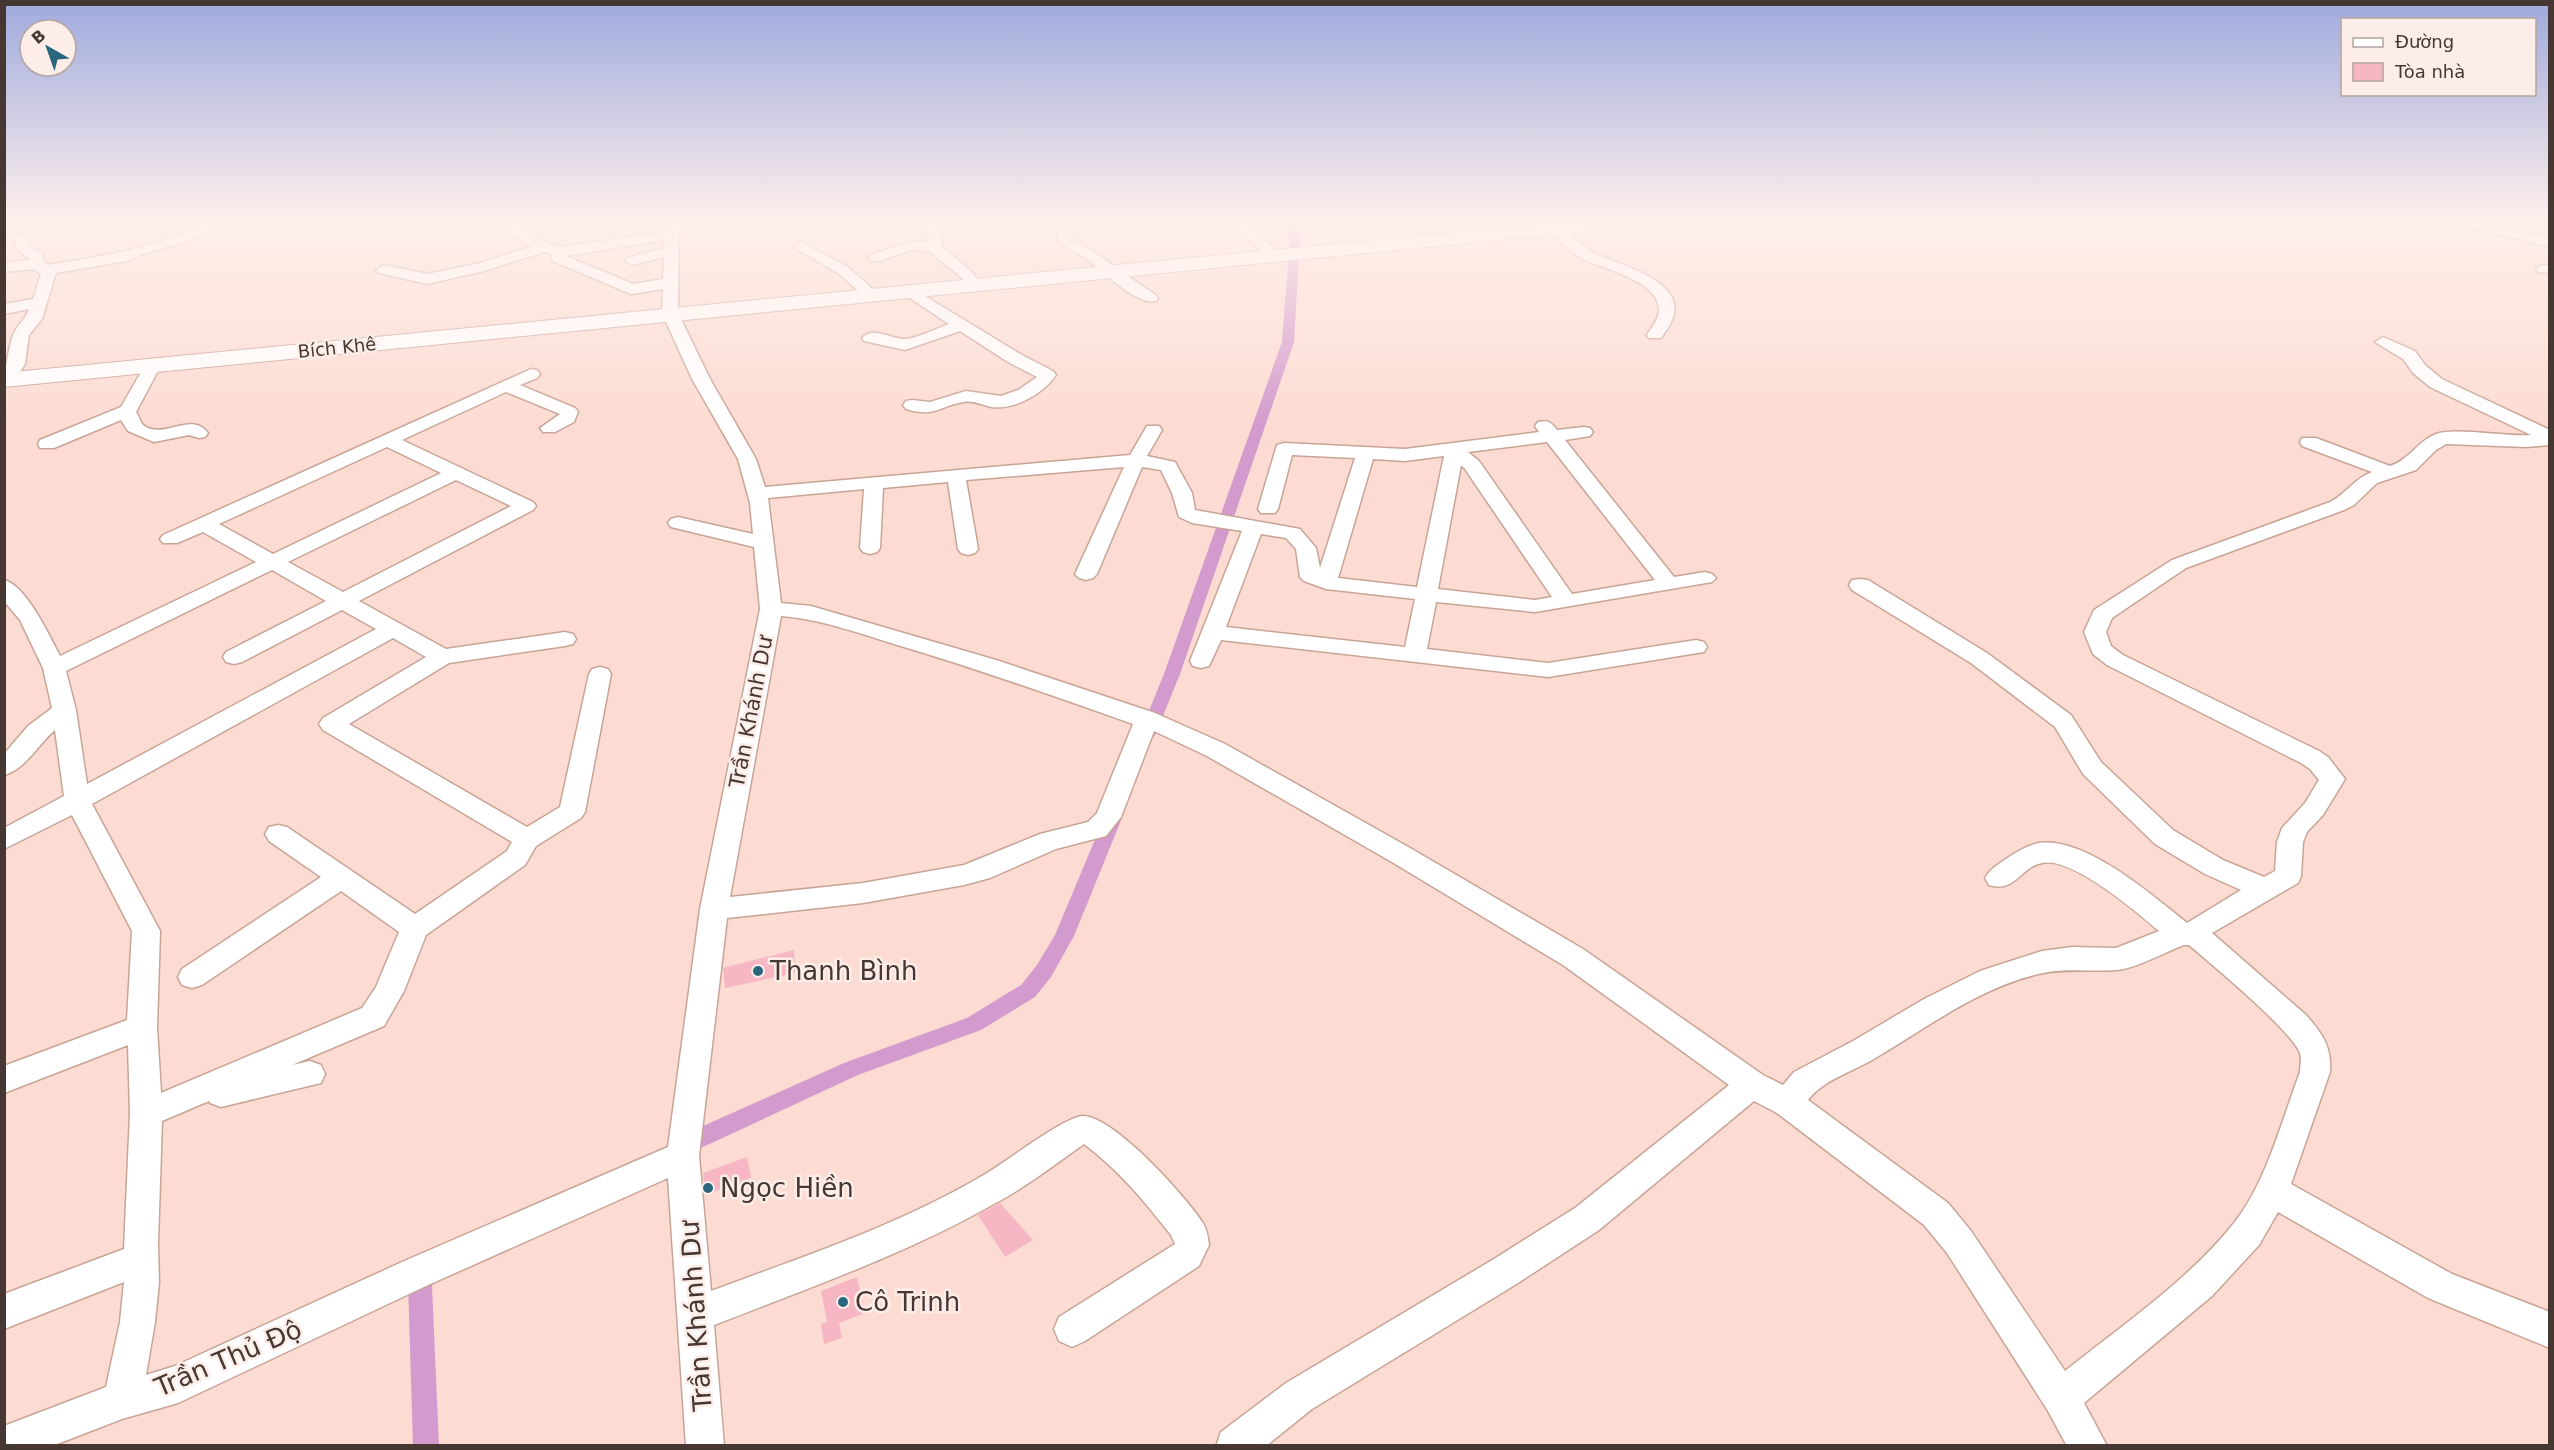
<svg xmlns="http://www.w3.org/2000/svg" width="2554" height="1450" viewBox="0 0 2554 1450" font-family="'DejaVu Sans',sans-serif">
<rect width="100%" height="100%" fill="#fcdcd2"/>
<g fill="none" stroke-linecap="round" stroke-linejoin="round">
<g fill="#d39acd" fill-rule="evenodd">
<path d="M1283,223h10l7,15 -6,104 -114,332 -24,59 -2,4h-12l-2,-4 24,-59 118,-332 8,-104z"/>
<path d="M1113,812l6,2 3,4 -48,118 -23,41 -16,20 -54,33 -123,45 -168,78 -8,3 -8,-3 -3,-7 3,-7 170,-76 123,-45 54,-33 16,-20 18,-30 49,-117 3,-4z"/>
<path d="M430,1259l8,3 4,8 -10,16 7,160h-26l-5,-164 14,-20z"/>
</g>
</g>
<g fill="#f7b6c4">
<path d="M794,950l1,23 -70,15 -2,-20z"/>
<path d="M747,1157l4,21 -46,17 -2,-22z"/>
<path d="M1000,1203l33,37 -28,17 -27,-42z"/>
<path d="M857,1277l8,36 -26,10 3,15 -18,6 -3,-20 6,-2 -6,-31z"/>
</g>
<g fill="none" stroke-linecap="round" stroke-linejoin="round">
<defs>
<g id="minor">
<path d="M205,223h18l-24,15 -56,16 -16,7 -71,12 -14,46 -13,16 -4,29 -12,19 -9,1c0,-8 6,-44 10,-51 4,-9 12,-14 15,-24l-25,5v-10l29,-5 8,-25 -8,-5 -29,3v-9l25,-3v-2l-14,-10 2,-13h10l2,11 13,7 2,9 4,3c50,-8 112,-18 157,-42z"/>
<path d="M506,223h14l17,16 22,8 107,-15 4,-9h14l-5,12 -1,78 32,66 46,80 9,28 365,-32 17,-29h12l3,4 -15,26 28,6 17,31 3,17 105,19 16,19 4,20 35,-110 -63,-3 -14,54 -3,4h-14l-3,-4 19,-64 7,-2 121,6 134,-17 -4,-6 3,-4c10,-2 13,0 19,8l27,-3 6,1 3,4 -3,4 -25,4 109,137 31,-5 7,2 4,4 -4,4 -177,30 -99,-10 -9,47 121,14 148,-23 8,2 3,5 -3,5 -156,25 -327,-37 -12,26 -8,2 -8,-2 -3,-5 52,-130 -50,-8 -13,-6 -7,-24 -11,-23 -19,-3 -45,107 -4,4 -7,2 -7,-2 -4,-4 49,-107 -158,13 12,69 -3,4 -7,2 -7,-2 -3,-4 -10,-67 -65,6 -3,60 -3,4 -7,2 -7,-2 -3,-4 4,-59 -96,9 13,105 30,3 185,54 159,53 70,31 185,104 173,101 180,126 20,10 11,-13 59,-31 71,-42 56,-28 62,-20 30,-4 44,1 43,-17c-22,-19 -88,-75 -117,-68 -22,4 -26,30 -53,22l-4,-7c6,-10 15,-15 24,-21 9,-6 19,-12 30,-14 47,-6 113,52 148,80l54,-33 -36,-16 -50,-30 -72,-70 -28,-47 -84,-64 -119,-73 -3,-5 3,-5 8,-1 8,1 119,73 84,62 30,47 72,68 50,30 41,17 11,-6 2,-29 5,-14 23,-25 14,-23 -9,-11 -9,-6 -194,-98 -14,-11 -9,-22 10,-22 78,-50 158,-58c16,-8 25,-24 42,-30l-70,-26 -2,-4 2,-4h14l74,28c19,-6 28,-25 46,-32 17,-7 73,3 95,1l-101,-48 -17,-14 -10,-14 -28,-17 8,-5 32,14 10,14 17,14 108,51v15l-24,2 -80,-3 -10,6 -20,20 -39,13 -23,22 -10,5 -158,58 -74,50 -6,14 5,14 12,9 196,96 9,6 17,22 -22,36 -16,17 -4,10 -2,34 -3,7 -86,50 94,82c16,18 26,32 24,57l-39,112 161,90 98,38v36l-122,-50 -150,-86 -19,33 -47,51 -128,107 23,43h-40l-19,-35 -101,-158 -23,-28 -147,-112 -23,-12 -155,129 -81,53 -206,126 -46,37h-50l5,-14 65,-49 208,-124 81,-51 154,-123 -166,-120 -171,-103 -185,-106 -53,-25 -33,86 -15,19 -50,13 -66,29 -26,7 -101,18 -136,15 -28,238 12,135c91,-34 186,-65 271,-115 20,-11 83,-60 101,-60 32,1 103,81 120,107 4,7 5,14 6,22l-10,21 -114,75 -13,6 -13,-6 -5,-12 5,-12 116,-73 -4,-9c-26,-33 -53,-66 -87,-91 -30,21 -59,44 -92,61 -88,50 -184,83 -278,120l10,121h-38l-18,-268 -242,108 -248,117 -56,16 -70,27h-48v-20l102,-39 14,-65 4,-40 -120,47v-35l120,-45 6,-136 -2,-68 -124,48v-27l123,-46 5,-89 -60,-116 -68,34v-21l60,-32 -9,-66c-17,14 -29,39 -51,45v-21l24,-28 24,-18 -9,-40 -23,-48 -16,-19v-21c22,5 46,57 56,76l196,-94 -53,-30 -26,11h-14l-3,-4 3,-4 368,-166 6,1 3,4 -3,4 -17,7 55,23 3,4 -4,10 -19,10h-12l-3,-4 20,-14 -54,-22 -104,48 131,62 3,4 -3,4 -174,91 87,48 119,-17 8,2 3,5 -3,5 -8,2 -116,17 -100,61 178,103 33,-20 29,-133 3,-5 8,-2 8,2 3,5 -26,138 -4,6 -45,28 -11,19 -99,70 -22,56 -20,35 -92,39 18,-4 11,4 4,9 -4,9 -100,24 -11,-4 -1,-2 -47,20 -4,122 1,39 -4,40 -9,53 29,-9 227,-104 266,-115 32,-238 60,-300 -6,-62 -83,-20 -3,-4 3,-4 7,-2 75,17 -3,-31 -12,-44 -46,-80 -30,-66 1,-24 -32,5 -5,-2 -73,-31 -2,-7 -7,-2 -60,19 -57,13 -48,-11 -3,-3 8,-5 43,9 49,-10 55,-17 -15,-10zM665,240l-1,8 -37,10 -2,3 7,4 32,-8 -1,22 -30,5 -67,-28zM1547,442l108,138 -83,14 -93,-133 -11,-9zM387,447l54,26 -168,81 -54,-30zM1444,456l-27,131 -79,-9 35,-119 32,2zM1461,465l4,4 87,128 -17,3 -97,-11zM456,480l55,26 -168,86 -55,-30zM1261,534l25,4 10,11 4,28 4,4 22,8 89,10 -10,48 -179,-20zM272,570l54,31 -100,51 -3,5 3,5 8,2 8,-2 100,-52 34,19 -289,155 -11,-74 -10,-39zM781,616c41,3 83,19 123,31 77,23 153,50 229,77l-36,89 -9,9 -48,12 -76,31 -101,18 -133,14zM393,638l33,19 -103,61 -4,6 4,6 189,112 -5,9 -92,63 -128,-87 -9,-2 -9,2 -4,7 4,7 52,36 -139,92 -4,8 4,8 10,3 10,-3 139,-94 58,41 -23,55 -14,21 -201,85 -4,-66 3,-96 -68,-127zM2184,945h5c22,19 102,85 111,108 2,6 0,13 0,19 -18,48 -34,111 -66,151 -45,57 -113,103 -169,148l-94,-140 -23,-28 -140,-103c16,-21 47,-29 69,-43 52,-31 105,-71 166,-84 25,-5 48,-1 73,-3 19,-1 49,-18 68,-25z"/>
<path d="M901,223h16l-7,4z"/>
<path d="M920,223h14l9,15 -2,8 30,25 10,13 -3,3h-10l-7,-10 -32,-26 -18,-1 -31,11h-10l-2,-3 2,-3 40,-13h17l2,-4z"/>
<path d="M1224,223h19l11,6 27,26 -2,3h-10l-25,-23z"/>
<path d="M2459,223h26l65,16v8l-89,-21z"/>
<path d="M1557,225l5,1c9,8 17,19 28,25 22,12 92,27 84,63 -2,9 -8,17 -13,24h-12l-2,-3c4,-7 12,-16 12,-25 0,-30 -57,-41 -78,-52 -12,-7 -23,-19 -31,-29z"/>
<path d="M1064,226l5,1 4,12c29,16 54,38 83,56l2,3 -2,3c-19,5 -53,-30 -68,-41 -10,-8 -23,-11 -31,-22v-8z"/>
<path d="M801,242l47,25 27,24 3,3 -3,3h-10l-27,-24 -42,-24 -2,-3z"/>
<path d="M2543,265h7v8l-12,-1 -2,-3z"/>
<path d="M907,285l113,69 33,17 3,4c-13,19 -41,35 -65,32 -9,-2 -18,-7 -27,-5 -26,4 -28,16 -58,7l-3,-4 3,-4 6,-1 18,2 36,-11 35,5 17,-6 19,-13 -29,-15 -48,-31 -55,19 -41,-9 -2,-3c10,-12 28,0 41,1 10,1 35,-11 46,-15l-47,-31 -3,-3z"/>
<path d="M152,362l6,1 2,4 -24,45c3,4 4,10 7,13 20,16 48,-15 65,8l-3,4 -6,1 -10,-3 -35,7 -26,-11 -7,-11 -67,28h-14l-2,-4 2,-4 81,-33 23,-40 2,-4z"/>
</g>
<path id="major" d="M1551,223h69l-2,4 -7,2 -1607,158v-14z"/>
</defs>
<use href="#minor" stroke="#c8a497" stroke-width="3"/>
<use href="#major" stroke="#c8a497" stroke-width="2"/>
<use href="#minor" fill="#fff" fill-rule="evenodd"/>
<use href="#major" fill="#fff" fill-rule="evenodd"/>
</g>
<linearGradient id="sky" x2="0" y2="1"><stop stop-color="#9faadd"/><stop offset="0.52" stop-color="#feefeb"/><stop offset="1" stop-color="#feefeb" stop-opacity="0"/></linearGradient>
<rect width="2554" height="426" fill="url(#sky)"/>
<g fill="#2a677e" stroke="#fdede8" stroke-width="2">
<circle cx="758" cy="971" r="6"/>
<circle cx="708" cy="1188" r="6"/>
<circle cx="843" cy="1302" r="6"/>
</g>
<g text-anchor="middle" stroke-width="5" stroke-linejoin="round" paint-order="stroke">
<g font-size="18" fill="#463732" stroke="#fdede8">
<text transform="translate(337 348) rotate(-6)" y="6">Bích Khê</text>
</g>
<g font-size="21" fill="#463732" stroke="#fdede8">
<text transform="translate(751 712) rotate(-79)" y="7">Trần Khánh Dư</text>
</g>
<g font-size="26" fill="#463732" stroke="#fdede8" text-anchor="start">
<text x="770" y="980">Thanh Bình</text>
<text x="720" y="1197">Ngọc Hiền</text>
<text x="855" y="1311">Cô Trinh</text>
</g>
<g font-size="26" fill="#463732" stroke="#fdede8">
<text transform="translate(696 1316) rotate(-94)" y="9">Trần Khánh Dư</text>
<text transform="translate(228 1358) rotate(-23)" y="9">Trần Thủ Độ</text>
</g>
</g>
<rect width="2554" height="1450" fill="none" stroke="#463732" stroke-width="12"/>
<rect x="2341" y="18" width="195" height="78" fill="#fdede8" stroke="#b4a49f" stroke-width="1.5"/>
<rect x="2353" y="38" width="30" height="9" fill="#ffffff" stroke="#b4a49f" stroke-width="1.5"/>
<text x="2395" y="48" font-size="18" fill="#463732">Đường</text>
<rect x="2353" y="63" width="30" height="18" fill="#f7b6c4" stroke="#b4a49f" stroke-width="1.5"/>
<text x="2395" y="78" font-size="18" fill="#463732">Tòa nhà</text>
<g transform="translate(48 48) rotate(320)"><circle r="28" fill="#fdede8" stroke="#b4a49f" stroke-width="1.5"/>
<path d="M0-4.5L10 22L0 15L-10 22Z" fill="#2a677e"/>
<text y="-9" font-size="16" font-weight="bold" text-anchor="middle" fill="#463732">B</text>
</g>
</svg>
